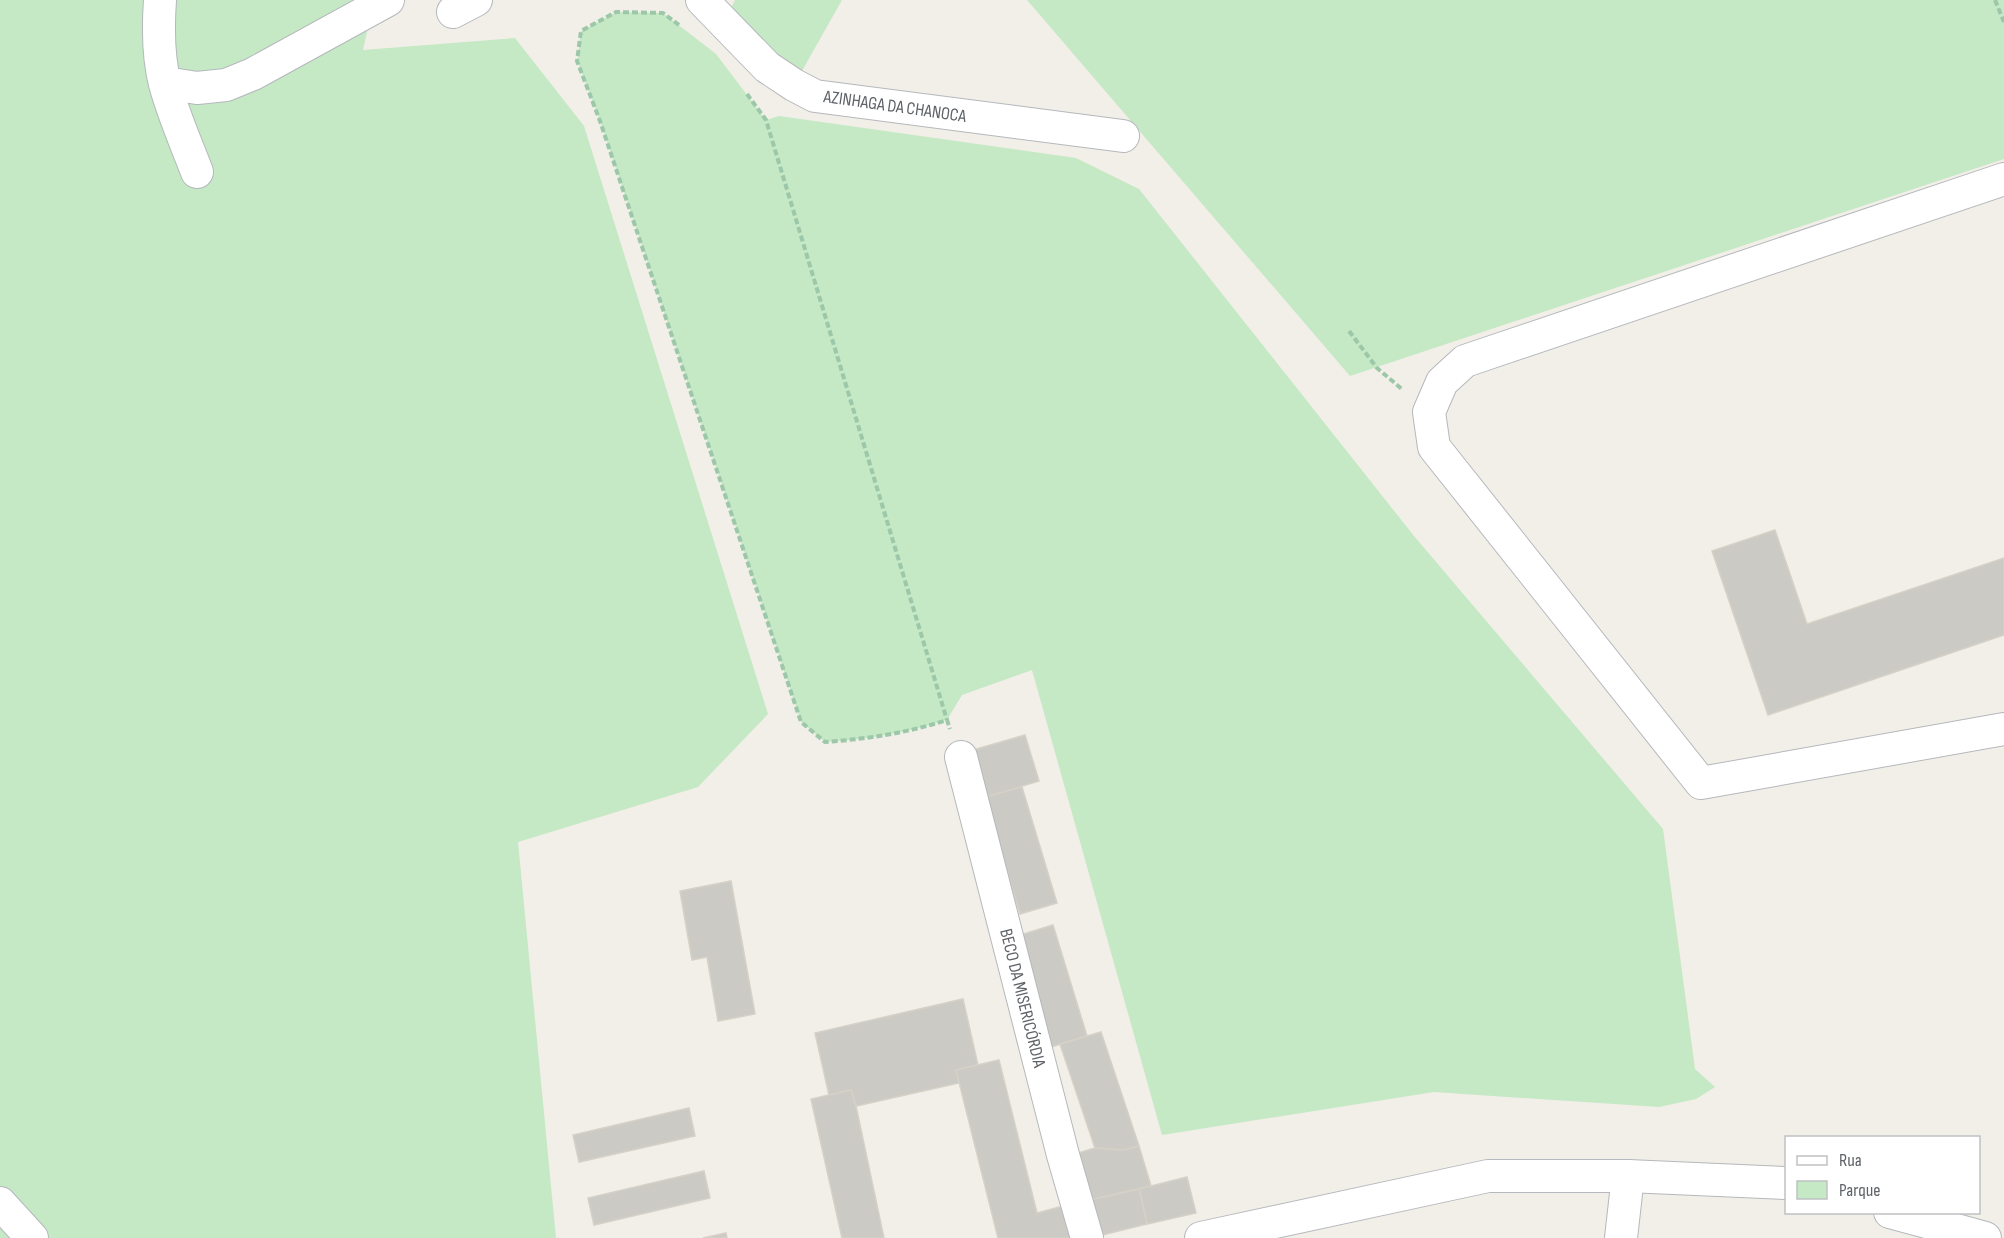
<svg xmlns="http://www.w3.org/2000/svg" width="2004" height="1238" viewBox="0 0 2004 1238" font-family="'Sofia Sans Condensed',sans-serif">
<rect width="100%" height="100%" fill="#f1efe8"/>
<g fill="#c5e8c5">
<path d="M0,0h374l-11,50 152,-12 69,88 184,588 -70,73 -180,55 38,396h-556z"/>
<path d="M735,0h107l-48,85 -70,-63z"/>
<path d="M1027,0h977v159l-654,217z"/>
<path d="M616,12l47,1 53,41 50,66 13,-4 297,42 63,31 275,347 249,293 32,240 20,18 -19,12 -37,8 -225,-15 -272,43 -130,-465 -70,25 -15,25c-40,13 -80,19 -122,22l-24,-20 -201,-601 -23,-60 4,-30z"/>
</g>
<g fill="#cccac5" stroke="#d6d1c6" stroke-width="1.5">
<path d="M1775,530l32,94 197,-66v77l-236,80 -56,-164z"/>
<path d="M1025,735l14,46 -52,16 -14,-47z"/>
<path d="M1022,787l35,116 -37,11 -35,-117z"/>
<path d="M731,881l24,133 -37,7 -11,-64 -15,3 -12,-69z"/>
<path d="M1053,925l34,111 -36,11 -34,-111z"/>
<path d="M963,999l15,66 -22,5 3,13 -103,23 -5,-16 -22,5 -14,-62z"/>
<path d="M1101,1032l38,114 -15,4 -29,-2 -35,-104z"/>
<path d="M999,1060l38,153 30,-8 8,33h-77l-42,-168z"/>
<path d="M851,1090l5,16 28,132h-42l-31,-139z"/>
<path d="M689,1108l6,28 -116,26 -6,-27z"/>
<path d="M1139,1146l12,40 -61,14 -12,-47 17,-5 29,2z"/>
<path d="M704,1171l6,27 -116,27 -6,-27z"/>
<path d="M1187,1177l9,36 -49,11 -8,-35z"/>
<path d="M1139,1189l8,35 -49,12 -8,-36z"/>
<path d="M726,1233l1,5h-24z"/>
</g>
<g fill="none" stroke-linecap="round" stroke-linejoin="round">
<defs>
<g id="minor">
<path d="M160,0c-2,28 -2,57 5,84 8,30 21,59 32,88"/>
<path d="M702,0l65,67 27,18 21,11 308,40"/>
<path d="M453,12l23,-12"/>
<path d="M165,83l32,5 29,-3 27,-11 135,-74"/>
<path d="M2004,179l-539,182 -23,21 -13,30 5,35 267,336 303,-54"/>
<path d="M961,757l102,398 24,83"/>
<path d="M0,1203l32,35"/>
<path d="M1890,1212l95,26"/>
<path d="M1201,1238l287,-62h140l158,7"/>
<path d="M1621,1238l7,-62"/>
</g>
</defs>
<use href="#minor" stroke="#b5b8bc" stroke-width="34"/>
<g stroke="#9cc7a9" stroke-width="4" stroke-dasharray="6 3" stroke-linecap="butt">
<path d="M1995,0l9,22"/>
<path d="M679,25l-16,-12 -47,-1 -35,19 -4,30 23,60 201,601 24,20c42,-3 82,-9 122,-22l3,9"/>
<path d="M747,94l19,26 181,600"/>
<path d="M1349,331l28,37 26,22"/>
</g>
<use href="#minor" stroke="#fff" stroke-width="32"/>
</g>
<g text-anchor="middle" stroke-width="5" stroke-linejoin="round" paint-order="stroke">
<g font-size="18" fill="#5f6368" stroke="#fff">
<text transform="translate(895 106) rotate(8)" y="6">AZINHAGA DA CHANOCA</text>
<text transform="translate(1023 998) rotate(76)" y="6">BECO DA MISERICÓRDIA</text>
</g>
</g>
<rect x="1785" y="1136" width="195" height="78" fill="#ffffff" stroke="#bfc1c3" stroke-width="1.5"/>
<rect x="1797" y="1156" width="30" height="9" fill="#ffffff" stroke="#bfc1c3" stroke-width="1.5"/>
<text x="1839" y="1166" font-size="18" fill="#5f6368">Rua</text>
<rect x="1797" y="1181" width="30" height="18" fill="#c5e8c5" stroke="#bfc1c3" stroke-width="1.5"/>
<text x="1839" y="1196" font-size="18" fill="#5f6368">Parque</text>
</svg>
